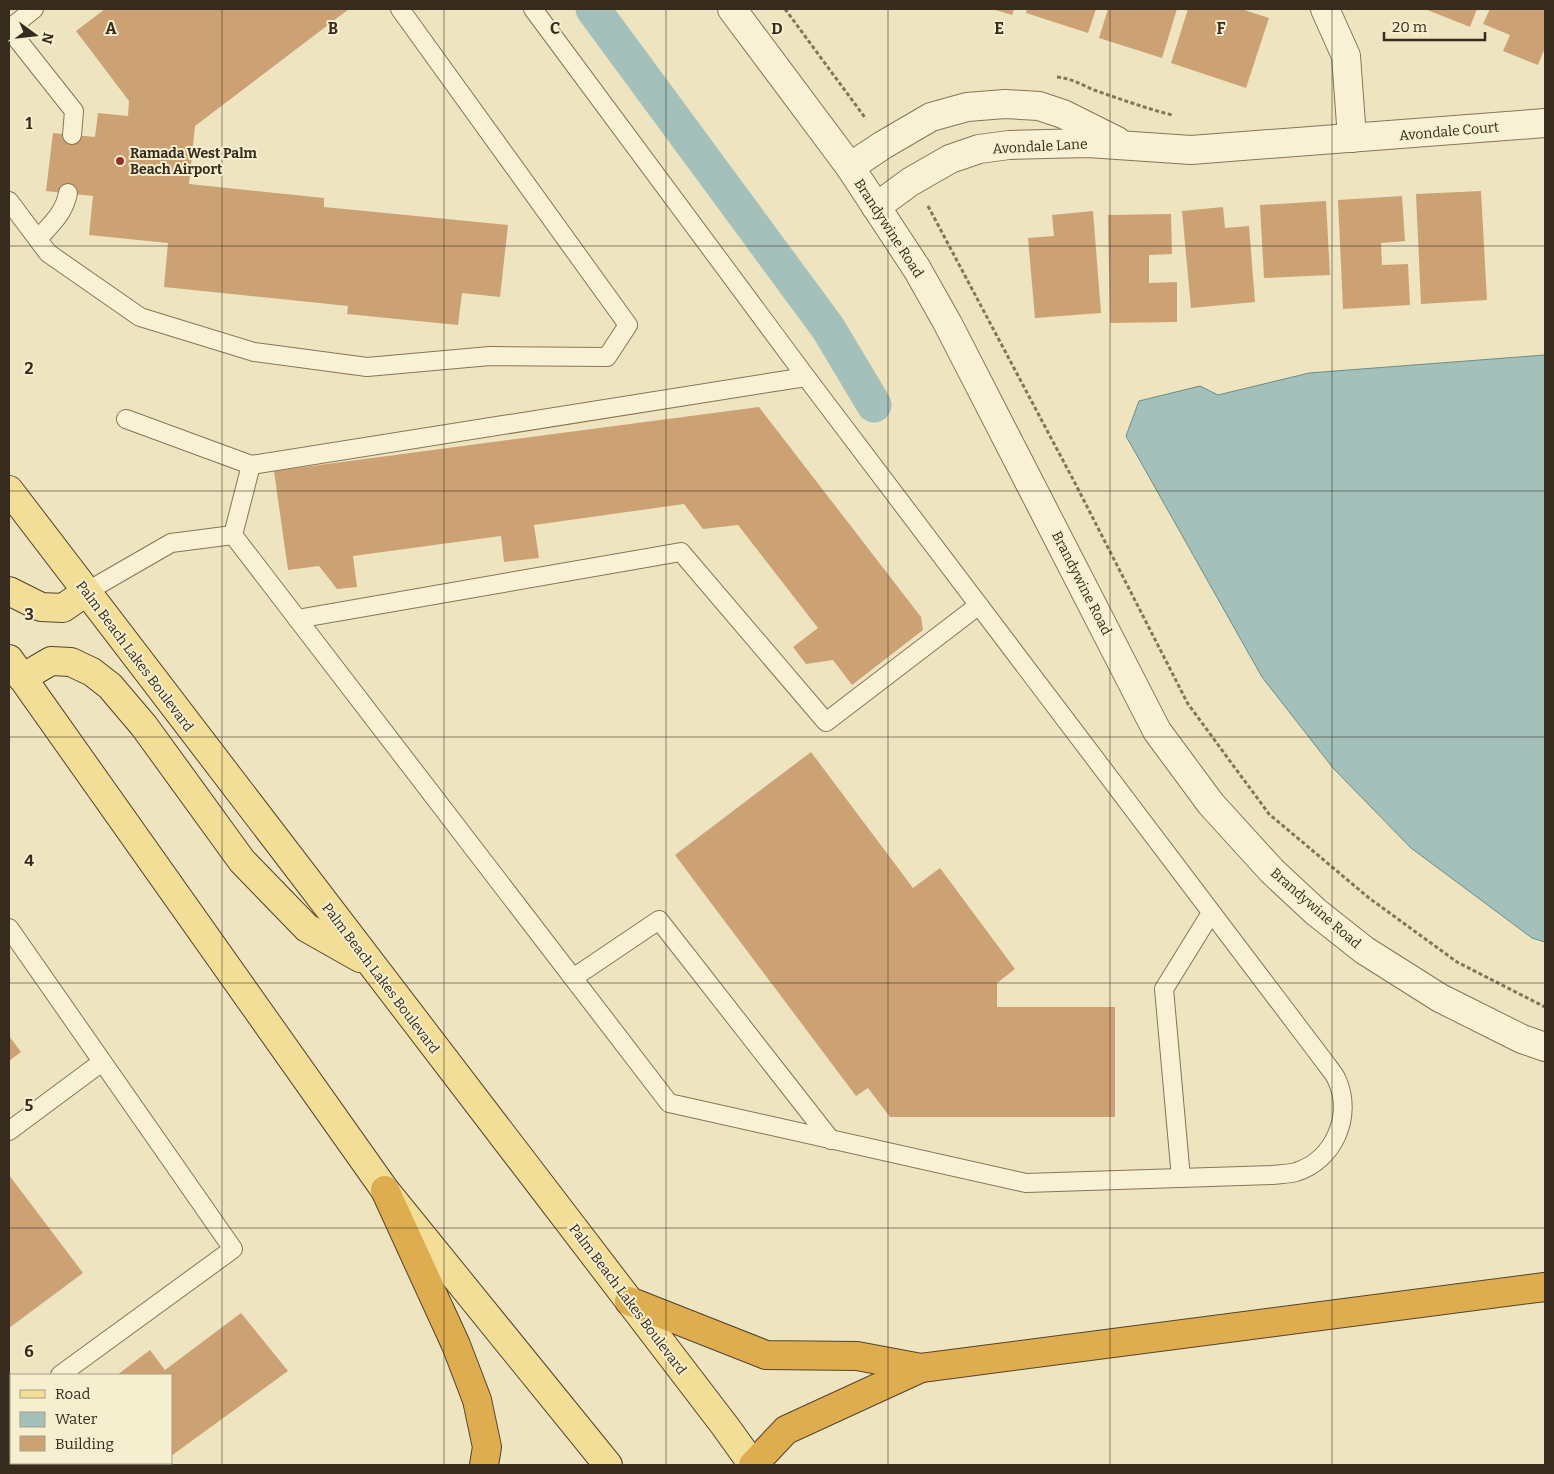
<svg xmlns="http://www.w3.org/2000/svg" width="1554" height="1474" viewBox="0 0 1554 1474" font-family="Bitter,serif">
<rect width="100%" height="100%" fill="#eee4c0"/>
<path fill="#a3c0ba" stroke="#6a8d88" d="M1545,355v587l-13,-4 -121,-90 -78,-80 -71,-91 -136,-241 13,-35 61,-15 18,9 91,-22z"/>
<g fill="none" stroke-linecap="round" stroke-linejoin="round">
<path stroke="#a3c0ba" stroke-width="35" d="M593,9l235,319 46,77"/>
</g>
<g fill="#cca275">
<path d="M105,9h244l-154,117 -6,58 135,14v9l184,18 -8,72 -38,-4 -4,32 -111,-11 1,-8 -184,-19 4,-44 -79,-8 4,-39 -47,-5 7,-58 42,4 3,-24 30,3 1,-15 -53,-70z"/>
<path d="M992,9h22l-2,6z"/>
<path d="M1027,9h69l-8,24 -62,-20z"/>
<path d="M1108,9h69l-15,49 -63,-20z"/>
<path d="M1188,9h53l28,9 -23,70 -75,-25z"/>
<path d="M1425,9h52l-7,18z"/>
<path d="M1490,9h55v39l-7,17 -35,-14 7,-16 -27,-11z"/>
<path d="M1481,191l6,109 -66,4 -5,-110z"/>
<path d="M1402,196l3,45 -24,2 1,22 26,-1 2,41 -67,4 -5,-109z"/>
<path d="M1326,201l4,74 -66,3 -4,-73z"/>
<path d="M1223,207l2,21 24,-2 6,76 -64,6 -9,-97z"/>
<path d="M1093,211l8,102 -66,5 -7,-80 26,-2 -2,-21z"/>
<path d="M1171,214l1,40 -23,1v28l28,-1v40l-67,1 -2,-108z"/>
<path d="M759,407l162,210 2,13 -71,55 -19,-25 -27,4 -13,-17 25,-19 -80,-103 -35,4 -19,-25 -150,21 5,33 -35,4 -3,-26 -148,20 4,31 -20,2 -18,-23 -31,4 -14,-99z"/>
<path d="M811,752l102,136 27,-20 75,101 -18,14v24h118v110h-225l-22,-29 -12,8 -181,-241z"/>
<path d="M9,1036l12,16 -12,9z"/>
<path d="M9,1175l74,98 -74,55z"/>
<path d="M241,1313l47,58 -117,85v-81h-54l33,-25 15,20z"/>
<path d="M127,1463h35l-4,2h-29z"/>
</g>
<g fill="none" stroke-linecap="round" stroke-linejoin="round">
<defs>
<g id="lane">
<path d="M9,29l65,82 -2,24"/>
<path d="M9,29l25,-20"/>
<path d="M9,201l39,52 92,64 114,35 113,15 123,-11 117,1 21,-32 -228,-316"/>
<path d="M38,239c13,-15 26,-25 30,-46"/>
<path d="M126,419l125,46"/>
<path d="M233,535l18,-70 555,-88"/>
<path d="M86,592l85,-49 62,-8 436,568 357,80 246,-8c8,-1 17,-1 24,-3 38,-12 57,-56 41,-92 -3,-7 -9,-13 -13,-19l-518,-684 -273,-368"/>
<path d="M297,619l384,-67 145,170 153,-117"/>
<path d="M9,928l224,321 -173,126"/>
<path d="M573,978l86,-58 172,220"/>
<path d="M9,1131l93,-69"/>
<path d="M1181,1178l-17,-189 47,-76"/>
<path d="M9,1412l2,-1"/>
<path d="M96,1463l2,2"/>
</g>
<g id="street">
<path d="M732,9l118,158 67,102 31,55 209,407 54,73 61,67 44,41 48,38 76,48 82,41 23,8"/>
<path d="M1325,9l21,47 6,82"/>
<path d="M850,167l33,-22 48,-28 36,-10 38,-3 34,2 24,8 54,27"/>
<path d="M876,207l34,-25 40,-23 29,-10 30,-4 79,-2 103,7 354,-27"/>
</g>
<g id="primary">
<path d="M9,490l716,936 28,39"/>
<path d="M9,591l32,16 22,1 23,-16"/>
<path d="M9,659l376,531 223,275"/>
<path d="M22,678l29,-17 20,1 21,10 18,14 34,40 98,135 65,67 53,30"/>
</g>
<g id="highway">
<path d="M385,1190l71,155 21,55 10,47 -3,18"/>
<path d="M629,1301l137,54 91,1 64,12"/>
<path d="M753,1465l33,-35 135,-62 624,-81"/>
</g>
</defs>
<use href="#lane" stroke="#867558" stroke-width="20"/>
<use href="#street" stroke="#867558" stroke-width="30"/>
<use href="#primary" stroke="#54432c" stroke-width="30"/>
<use href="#highway" stroke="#54432c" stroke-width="30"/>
<g stroke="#867558" stroke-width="3" stroke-dasharray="4 2.5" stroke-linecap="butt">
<path d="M785,9l81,110"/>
<path d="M1057,77c14,1 25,8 37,13 26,9 51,18 78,25"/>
<path d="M928,206l148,279 112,219 81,110 100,84 88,64 88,45"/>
</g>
<use href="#lane" stroke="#f9f1d3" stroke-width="18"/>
<use href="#street" stroke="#f9f1d3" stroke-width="28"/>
<use href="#primary" stroke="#f2de97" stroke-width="28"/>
<use href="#highway" stroke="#dead4f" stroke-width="28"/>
</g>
<path fill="none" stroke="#362b1c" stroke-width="1" stroke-opacity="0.55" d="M222,9v1456M444,9v1456M666,9v1456M888,9v1456M1110,9v1456M1332,9v1456M9,246h1536M9,491h1536M9,737h1536M9,983h1536M9,1228h1536"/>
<circle fill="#953228" stroke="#f5eecf" stroke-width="2" cx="120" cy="161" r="5"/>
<g text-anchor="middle" stroke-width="4" stroke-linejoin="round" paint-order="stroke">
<g font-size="14" fill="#362b1c" stroke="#f5eecf">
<text transform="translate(1449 131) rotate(-5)" y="5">Avondale Court</text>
<text transform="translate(1040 146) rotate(-3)" y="5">Avondale Lane</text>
<text transform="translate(889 228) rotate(57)" y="5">Brandywine Road</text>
<text transform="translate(1082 583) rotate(63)" y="5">Brandywine Road</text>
<text transform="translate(135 656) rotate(53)" y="5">Palm Beach Lakes Boulevard</text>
<text transform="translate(1316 908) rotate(41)" y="5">Brandywine Road</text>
<text transform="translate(381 978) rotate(53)" y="5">Palm Beach Lakes Boulevard</text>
<text transform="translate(628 1299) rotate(53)" y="5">Palm Beach Lakes Boulevard</text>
</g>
<g font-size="14" font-weight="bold" fill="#362b1c" stroke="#f5eecf" text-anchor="start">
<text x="130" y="158">Ramada West Palm<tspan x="130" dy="16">Beach Airport</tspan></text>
</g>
</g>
<g font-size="16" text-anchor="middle" font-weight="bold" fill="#362b1c" stroke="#f5eecf" stroke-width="4" stroke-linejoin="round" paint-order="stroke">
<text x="111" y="34">A</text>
<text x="333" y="34">B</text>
<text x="555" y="34">C</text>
<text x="777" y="34">D</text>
<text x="999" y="34">E</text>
<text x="1221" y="34">F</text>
<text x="29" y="129">1</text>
<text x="29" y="374">2</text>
<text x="29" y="620">3</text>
<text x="29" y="866">4</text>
<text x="29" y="1111">5</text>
<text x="29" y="1357">6</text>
</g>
<rect width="1554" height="1474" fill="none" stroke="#362b1c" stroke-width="20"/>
<rect x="10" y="1374" width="162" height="90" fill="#f5eecf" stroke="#a9a087"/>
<rect x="20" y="1390" width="25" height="8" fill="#f2de97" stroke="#a9a087"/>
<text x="55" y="1399" font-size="15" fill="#362b1c">Road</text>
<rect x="20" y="1412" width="25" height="15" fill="#a3c0ba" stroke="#a9a087"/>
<text x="55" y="1424" font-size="15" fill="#362b1c">Water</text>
<rect x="20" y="1436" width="25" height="15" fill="#cca275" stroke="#a9a087"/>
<text x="55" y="1449" font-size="15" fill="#362b1c">Building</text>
<g transform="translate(35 35) rotate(105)" stroke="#f5eecf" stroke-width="4" paint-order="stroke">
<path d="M0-4L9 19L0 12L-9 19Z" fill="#362b1c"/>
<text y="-8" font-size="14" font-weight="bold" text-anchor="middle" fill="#362b1c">N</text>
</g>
<path d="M1384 32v8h101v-8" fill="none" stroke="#362b1c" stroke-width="2.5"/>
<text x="1392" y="32" font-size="15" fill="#362b1c" stroke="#f5eecf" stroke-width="4" paint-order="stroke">20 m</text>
</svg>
